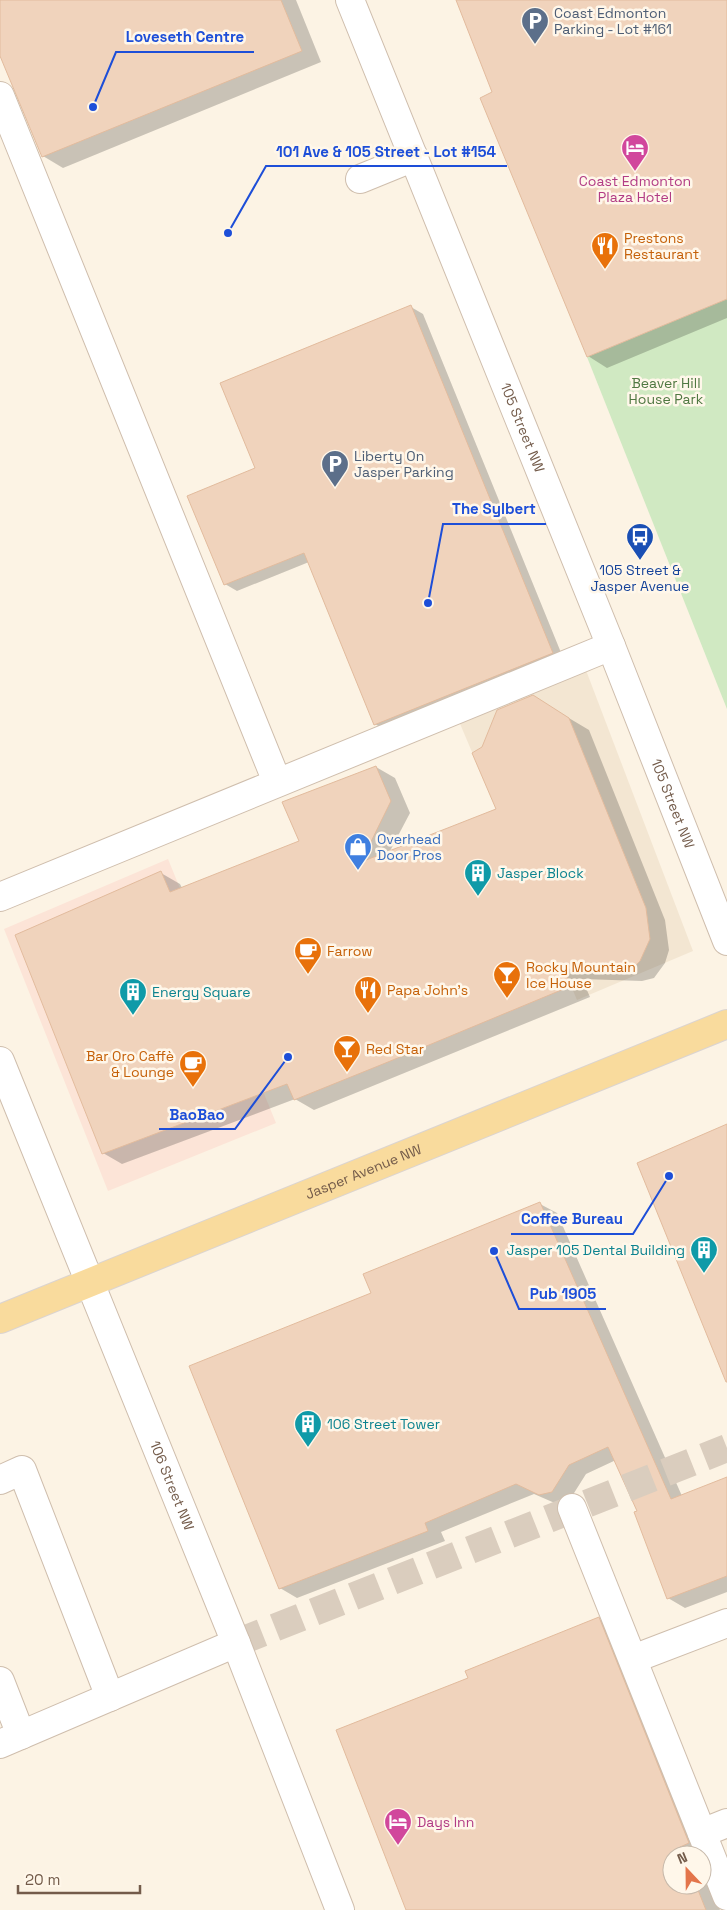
<svg xmlns="http://www.w3.org/2000/svg" width="727" height="1910" viewBox="0 0 727 1910" font-family="'Space Grotesk',sans-serif">
<rect width="100%" height="100%" fill="#fcf3e4"/>
<path fill="#f3e6d2" d="M584,665l109,286 -116,49 -119,-281z"/>
<path fill="#fce4d7" d="M168,859l108,264 -168,68 -104,-262z"/>
<path fill="#d0e9c2" d="M727,299v410l-140,-352z"/>
<g fill="#0003">
<path d="M0,0h296l25,62 -258,106 -20,-12 -43,-104z"/>
<path d="M457,0h270v318l-120,50 -19,-12 -94,-264z"/>
<path d="M411,307l12,7 141,346 -177,71 -12,-7 -66,-162 -72,29 -12,-7 31,-115z"/>
<path d="M552,708l37,22 76,190 4,30 -4,13 -11,15 -12,3 -60,-2 8,18 -276,113 -19,-11 -173,65 -19,-11 58,-280 19,11 2,4 119,-47 75,-74 19,11 15,35 -20,38 108,-41z"/>
<path d="M540,1204l17,9 125,283 45,-18v114l-42,16 -17,-10 -29,-86 -23,-52 -30,14 -17,27 -12,3 -23,-10 -93,38 4,9 -148,57 -17,-10 92,-295z"/>
<path d="M599,1619l19,11 84,225h-30v30h30v-18l18,43h-312l61,-231z"/>
</g>
<g fill="#f0d3bc" stroke="#e2bb9d">
<path d="M0,0h281l21,51 -260,106 -42,-101z"/>
<path d="M456,0h271v299l-140,58 -107,-259 12,-6z"/>
<path d="M411,305l142,348 -179,72 -70,-172 -80,32 -37,-89 68,-28 -35,-85z"/>
<path d="M533,695l36,23 77,190 4,31 -10,22 -6,6 -12,4 -58,-2 7,17 -183,76 -94,38 -7,-16 -185,70 -87,-219 146,-64 9,21 129,-51 -17,-39 94,-36 15,35 -30,61 135,-53 -24,-56 10,-6 15,-37z"/>
<path d="M727,1124v258h-1l-89,-219z"/>
<path d="M540,1202l131,297 56,-22v99l-60,23 -33,-87 3,-1 -29,-64 -39,18 -17,27 -13,3 -23,-11 -91,39 3,8 -149,58 -90,-223 182,-73 -8,-19z"/>
<path d="M599,1617l90,226 -9,4 3,8h-11v30h24l10,25h-300l-70,-180 132,-52 -3,-7z"/>
</g>
<g fill="none" stroke-linecap="round" stroke-linejoin="round">
<path stroke="#dacdbe" stroke-width="28" stroke-dasharray="28 14" stroke-linecap="butt" d="M236,1643l491,-195"/>
<defs>
<g id="minor">
<path id="s1" d="M350,0l261,646 116,295"/>
<path d="M0,96l277,686"/>
<path d="M360,179l54,-22"/>
<path d="M0,897l611,-251"/>
<path id="s2" d="M0,1061l236,582 104,267"/>
<path d="M0,1480l22,-10 88,227"/>
<path d="M572,1508l155,388"/>
<path d="M633,1659l94,-36"/>
<path d="M0,1681l21,54"/>
<path d="M0,1744l236,-101"/>
<path d="M702,1833l25,-10"/>
</g>
<g id="major">
<path id="s3" d="M0,1319l727,-295"/>
</g>
</defs>
<use href="#minor" stroke="#cfbead" stroke-width="30"/>
<use href="#major" stroke="#dbd4d0" stroke-width="30"/>
<use href="#minor" stroke="#fff" stroke-width="28"/>
<use href="#major" stroke="#f9db9d" stroke-width="28"/>
</g>
<defs>
<symbol id="parking-pin" viewBox="-11 -11 22 30"><path d="M0 17L-7.5 6A9.5 9.5 0 1 1 7.5 6Z" fill="#5c6f8a" stroke="#fff7ea"/><path d="M-3.5-5.5H1a3.5 3.5 0 0 1 0 7H-1V5.5H-3.5ZM-1-3.4V-.6H.8a1.4 1.4 0 0 0 0-2.8Z" fill="#fff"/></symbol>
<symbol id="hotel-pin" viewBox="-11 -11 22 30"><path d="M0 17L-7.5 6A9.5 9.5 0 1 1 7.5 6Z" fill="#d1479c" stroke="#fff7ea"/><path d="M-6-4.5h1.5V1H6V5H4.5V3h-9V5H-6ZM-4 0a1.8 1.8 0 1 1 3.6 0ZM.5 0V-2.5h3Q6-2.5 6 0Z" fill="#fff"/></symbol>
<symbol id="restaurant-pin" viewBox="-11 -11 22 30"><path d="M0 17L-7.5 6A9.5 9.5 0 1 1 7.5 6Z" fill="#e8710a" stroke="#fff7ea"/><path d="M-5-6h1v4h1v-4h1v4h1v-4h1v5L-1.5 .5V6h-2V.5L-5-1ZM5-6V6H3V1.5H1.5Q1.5-4 5-6Z" fill="#fff"/></symbol>
<symbol id="bus-pin" viewBox="-11 -11 22 30"><path d="M0 17L-7.5 6A9.5 9.5 0 1 1 7.5 6Z" fill="#1a4fb4" stroke="#fff7ea"/><path d="M-5-6H5V4H4V6H2V4H-2V6H-4V4H-5ZM-3.5-4V0h7V-4ZM-3.5 1.2v1.5H-2V1.2ZM2 1.2v1.5H3.5V1.2Z" fill="#fff"/></symbol>
<symbol id="shop-pin" viewBox="-11 -11 22 30"><path d="M0 17L-7.5 6A9.5 9.5 0 1 1 7.5 6Z" fill="#3f7fe0" stroke="#fff7ea"/><path d="M-5-2.5h2.3a2.7 3.5 0 0 1 5.4 0H5L5.5 6h-11ZM-1.5-2.5h3a1.5 2.3 0 0 0-3 0Z" fill="#fff"/></symbol>
<symbol id="building-pin" viewBox="-11 -11 22 30"><path d="M0 17L-7.5 6A9.5 9.5 0 1 1 7.5 6Z" fill="#0f9aa8" stroke="#fff7ea"/><path d="M-4-6H4V6H1V3H-1V6H-4ZM-2.5-4.3h1.7v1.8h-1.7ZM.8-4.3h1.7v1.8H.8ZM-2.5-1h1.7V.8h-1.7ZM.8-1h1.7V.8H.8Z" fill="#fff"/></symbol>
<symbol id="cafe-pin" viewBox="-11 -11 22 30"><path d="M0 17L-7.5 6A9.5 9.5 0 1 1 7.5 6Z" fill="#e8710a" stroke="#fff7ea"/><path d="M-5.5-4.5H6V0H3Q3 3.5 0 3.5H-2.5Q-5.5 3.5-5.5 0ZM3-3.2v2h1.7v-2ZM-6 4.5H4V6H-6Z" fill="#fff"/></symbol>
<symbol id="bar-pin" viewBox="-11 -11 22 30"><path d="M0 17L-7.5 6A9.5 9.5 0 1 1 7.5 6Z" fill="#e8710a" stroke="#fff7ea"/><path d="M-6-5H6L.8 .8V4.5H3.5V6h-7V4.5H-.8V.8Z" fill="#fff"/></symbol>
</defs>
<g fill-rule="evenodd">
<use href="#parking-pin" x="519" y="5" width="32" height="43"/>
<use href="#hotel-pin" x="619" y="132" width="32" height="43"/>
<use href="#restaurant-pin" x="589" y="230" width="32" height="43"/>
<use href="#parking-pin" x="319" y="448" width="32" height="43"/>
<use href="#bus-pin" x="624" y="521" width="32" height="43"/>
<use href="#shop-pin" x="342" y="831" width="32" height="43"/>
<use href="#building-pin" x="462" y="857" width="32" height="43"/>
<use href="#cafe-pin" x="292" y="935" width="32" height="43"/>
<use href="#bar-pin" x="491" y="959" width="32" height="43"/>
<use href="#restaurant-pin" x="352" y="974" width="32" height="43"/>
<use href="#building-pin" x="117" y="976" width="32" height="43"/>
<use href="#bar-pin" x="331" y="1033" width="32" height="43"/>
<use href="#cafe-pin" x="177" y="1048" width="32" height="43"/>
<use href="#building-pin" x="688" y="1234" width="32" height="43"/>
<use href="#building-pin" x="292" y="1408" width="32" height="43"/>
<use href="#hotel-pin" x="382" y="1806" width="32" height="43"/>
</g>
<g text-anchor="middle" stroke-width="5" stroke-linejoin="round" paint-order="stroke">
<g font-size="14" fill="#4e5e75" stroke="#fff7ea" text-anchor="start">
<text x="554" y="18">Coast Edmonton<tspan x="554" dy="16">Parking - Lot #161</tspan></text>
<text x="354" y="461">Liberty On<tspan x="354" dy="16">Jasper Parking</tspan></text>
</g>
<g font-size="14" fill="#b23c85" stroke="#fff7ea">
<text x="635" y="186">Coast Edmonton<tspan x="635" dy="16">Plaza Hotel</tspan></text>
<text x="417" y="1827" text-anchor="start">Days Inn</text>
</g>
<g font-size="14" fill="#c56008" stroke="#fff7ea" text-anchor="start">
<text x="624" y="243">Prestons<tspan x="624" dy="16">Restaurant</tspan></text>
<text x="327" y="956">Farrow</text>
<text x="526" y="972">Rocky Mountain<tspan x="526" dy="16">Ice House</tspan></text>
<text x="387" y="995">Papa John's</text>
<text x="366" y="1054">Red Star</text>
<text x="174" y="1061" text-anchor="end">Bar Oro Caffè<tspan x="174" dy="16">&amp; Lounge</tspan></text>
</g>
<g font-size="14" fill="#507842" stroke="#fff7ea">
<text x="666" y="388">Beaver Hill<tspan x="666" dy="16">House Park</tspan></text>
</g>
<g font-size="14" fill="#735b4a" stroke="#fff7ea">
<text dy="5" stroke="none"><textPath href="#s1" startOffset="461">105 Street NW</textPath></text>
<text dy="5" stroke="none"><textPath href="#s1" startOffset="866">105 Street NW</textPath></text>
<text dy="5" stroke="none"><textPath href="#s3" startOffset="392">Jasper Avenue NW</textPath></text>
<text dy="5" stroke="none"><textPath href="#s2" startOffset="458">106 Street NW</textPath></text>
</g>
<g font-size="14" fill="#164399" stroke="#fff7ea">
<text x="640" y="575">105 Street &amp;<tspan x="640" dy="16">Jasper Avenue</tspan></text>
</g>
<g font-size="14" fill="#366cbe" stroke="#fff7ea" text-anchor="start">
<text x="377" y="844">Overhead<tspan x="377" dy="16">Door Pros</tspan></text>
</g>
<g font-size="14" fill="#0d838f" stroke="#fff7ea" text-anchor="start">
<text x="497" y="878">Jasper Block</text>
<text x="152" y="997">Energy Square</text>
<text x="685" y="1255" text-anchor="end">Jasper 105 Dental Building</text>
<text x="327" y="1429">106 Street Tower</text>
</g>
</g>
<path fill="none" stroke="#1d4ed8" stroke-width="2" d="M93 107L116 52H254M228 233L266 166H507M428 603L443 524H546M288 1057L235 1129H159M669 1176L633 1234H511M494 1251L519 1309H606"/>
<g fill="#1d4ed8" stroke="#fff7ea" stroke-width="2">
<circle cx="93" cy="107" r="5"/>
<circle cx="228" cy="233" r="5"/>
<circle cx="428" cy="603" r="5"/>
<circle cx="288" cy="1057" r="5"/>
<circle cx="669" cy="1176" r="5"/>
<circle cx="494" cy="1251" r="5"/>
</g>
<g font-size="15" text-anchor="middle" font-weight="bold" fill="#1d4ed8" stroke="#fff7ea" stroke-width="5" stroke-linejoin="round" paint-order="stroke">
<text x="185" y="42">Loveseth Centre</text>
<text x="386" y="157">101 Ave &amp; 105 Street - Lot #154</text>
<text x="494" y="514">The Sylbert</text>
<text x="197" y="1120">BaoBao</text>
<text x="572" y="1224">Coffee Bureau</text>
<text x="563" y="1299">Pub 1905</text>
</g>
<g transform="translate(687 1870) rotate(338)"><circle r="24" fill="#fff7ea" stroke="#c7b9aa"/>
<path d="M0-4L9 19L0 12L-9 19Z" fill="#e3754b"/>
<text y="-8" font-size="14" font-weight="bold" text-anchor="middle" fill="#735b4a">N</text>
</g>
<path d="M18 1885v8h122v-8" fill="none" stroke="#735b4a" stroke-width="2.5"/>
<text x="25" y="1885" font-size="15" fill="#735b4a" stroke="#fff7ea" stroke-width="4" paint-order="stroke">20 m</text>
</svg>
